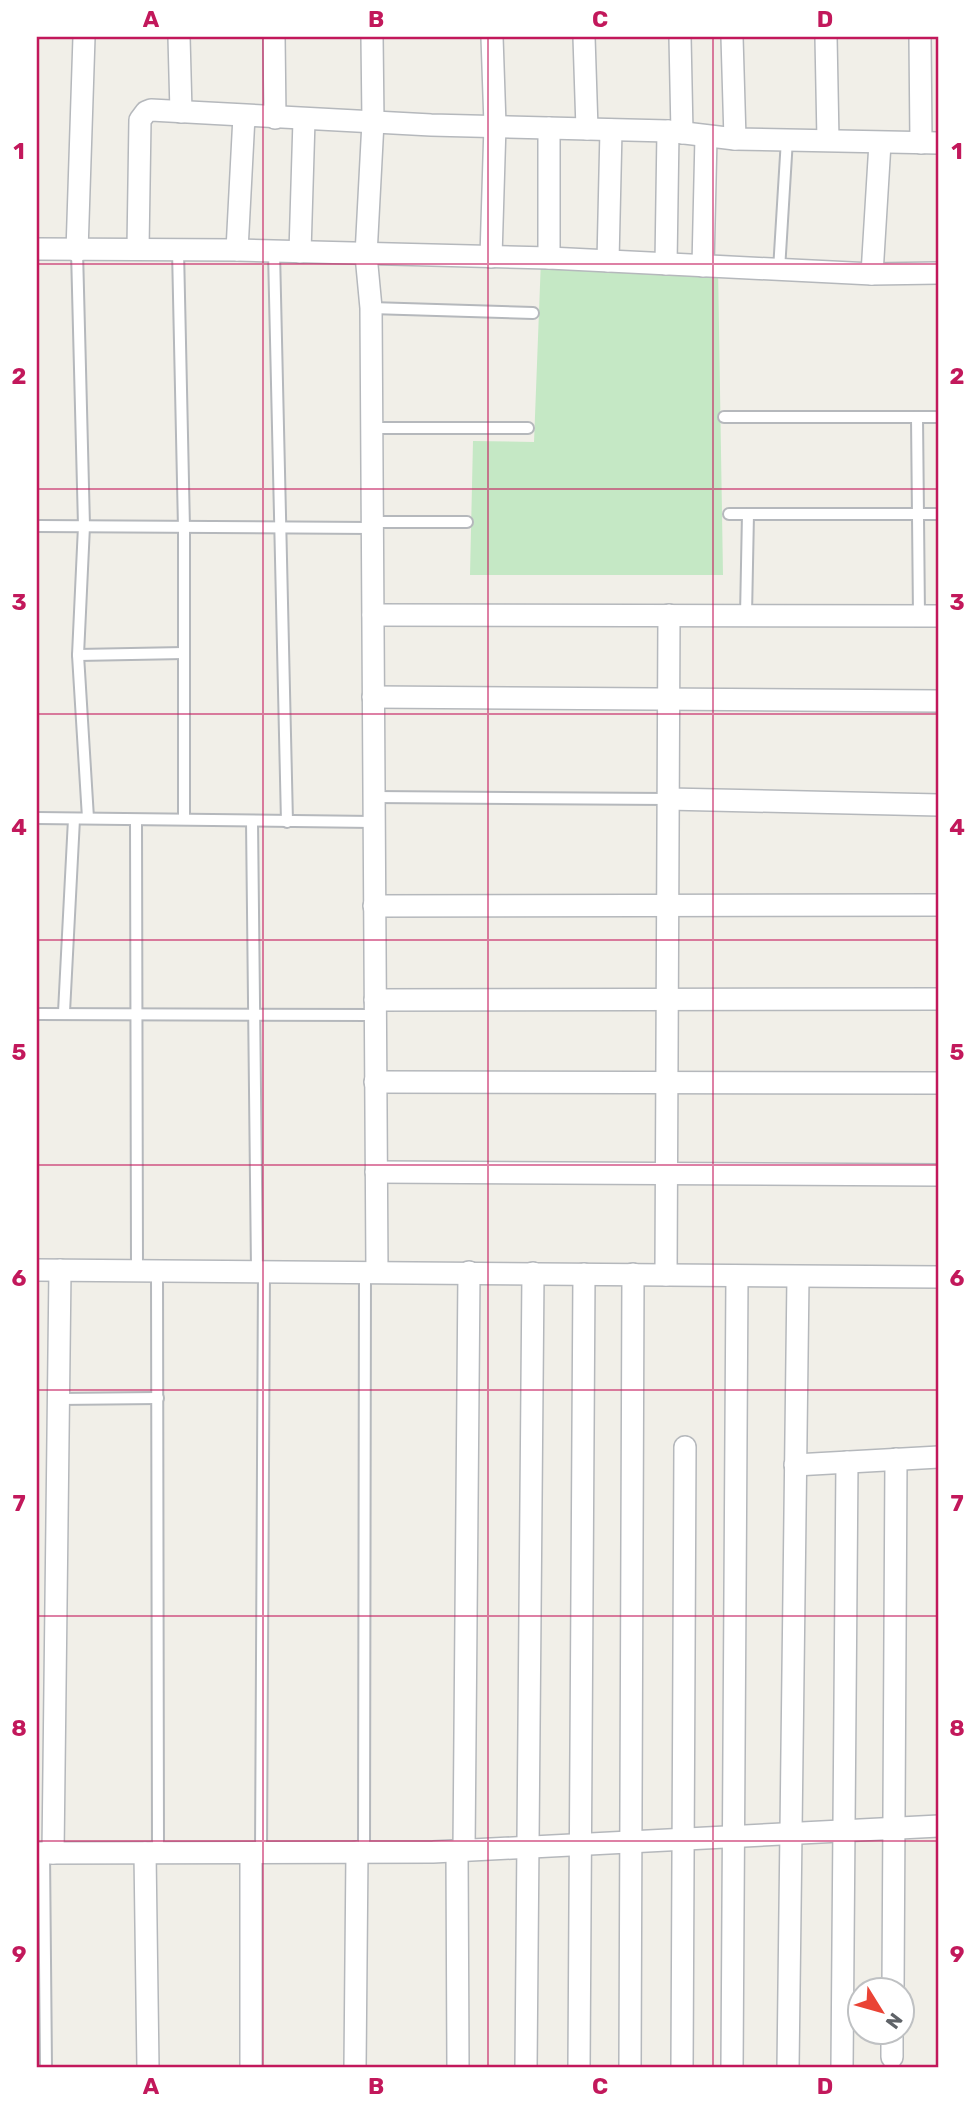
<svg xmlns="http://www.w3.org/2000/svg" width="976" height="2105" viewBox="0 0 976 2105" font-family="Rubik,sans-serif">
<rect width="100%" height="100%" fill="#f1efe8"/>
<path fill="#c5e8c5" d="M541,259l177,6 5,310h-253l3,-134 61,1z"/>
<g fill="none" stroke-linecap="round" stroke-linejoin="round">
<defs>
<g id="lane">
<path d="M178,250l6,278v291"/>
<path d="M77,251l7,275 -6,129 10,163"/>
<path d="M274,252l13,570"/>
<path d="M779,270l8,-131"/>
<path d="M371,308l162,5"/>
<path d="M724,417h215"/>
<path d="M917,417l2,199"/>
<path d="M371,428h157"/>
<path d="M729,514h210"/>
<path d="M372,522h95"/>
<path d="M37,526l335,2"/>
<path d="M746,615l2,-101"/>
<path d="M78,655l106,-2"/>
<path d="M373,797l295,2"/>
<path d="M37,818l336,4"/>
<path d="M136,821l1,449"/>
<path d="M252,821l5,449"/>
<path d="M64,1012l10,-193"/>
<path d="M37,1014l338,1"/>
<path d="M157,1270l1,583"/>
<path d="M58,1399l100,-1"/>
<path d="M364,1852l1,-581"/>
<path d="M44,1853l2,215"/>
<path d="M261,1853l3,-582"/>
</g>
<g id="street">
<path d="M179,37l2,75"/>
<path d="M274,37l1,81"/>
<path d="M372,37l1,85 -7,133 5,53 6,963"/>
<path d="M584,37l3,92"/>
<path d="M680,37l2,96"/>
<path d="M732,37l3,102"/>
<path d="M826,37l2,103"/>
<path d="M920,37l1,106"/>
<path d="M549,128v130"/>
<path d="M138,248l2,-128 6,-8 5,-2 280,15 237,6 67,8 204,4"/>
<path d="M37,249l200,1 312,8 323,16 67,-1"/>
<path d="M237,250l7,-134"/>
<path d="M77,251l7,-214"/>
<path d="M300,252l4,-132"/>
<path d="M491,257l4,-132 -3,-88"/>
<path d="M608,261l3,-131"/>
<path d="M666,264l2,-133"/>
<path d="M703,266l3,-129"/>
<path d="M872,274l8,-131"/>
<path d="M373,615l566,1"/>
<path d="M373,697l566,4"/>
<path d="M668,799l271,6"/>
<path d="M374,906l565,-1"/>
<path d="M375,1000l564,-1"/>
<path d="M375,1082l564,1"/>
<path d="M376,1172l563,3"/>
<path d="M37,1270l902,7"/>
<path d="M666,1275l3,-660"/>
<path d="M795,1465l144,-8"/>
<path d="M464,1850l5,-578"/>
<path d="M457,1851l1,217"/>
<path d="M37,1853l396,-1 506,-26"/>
<path d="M53,1853l7,-583"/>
<path d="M145,1853l3,215"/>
<path d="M251,1853v215"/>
<path d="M893,1990l3,-531"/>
<path d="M892,2057v-25"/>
<path d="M355,2068l2,-216"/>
<path d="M526,2068l7,-795"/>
<path d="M579,2068l5,-794"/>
<path d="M630,2068l3,-794"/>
<path d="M682,2068l3,-621"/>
<path d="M732,2068l5,-792"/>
<path d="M788,2068l10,-791"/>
<path d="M842,2068l5,-606"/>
</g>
</defs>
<use href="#lane" stroke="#b5b8bc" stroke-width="14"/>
<use href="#street" stroke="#b5b8bc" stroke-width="24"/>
<use href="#lane" stroke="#fff" stroke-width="10"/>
<use href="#street" stroke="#fff" stroke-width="21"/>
</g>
<path fill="none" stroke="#c2185b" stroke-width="2" stroke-opacity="0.55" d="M263,37v2031M488,37v2031M713,37v2031M37,264h902M37,489h902M37,714h902M37,940h902M37,1165h902M37,1390h902M37,1616h902M37,1841h902"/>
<rect width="976" height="2105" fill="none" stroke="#ffffff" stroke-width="77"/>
<g transform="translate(881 2011) rotate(127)"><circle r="33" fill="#ffffff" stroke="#bfc1c3" stroke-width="2"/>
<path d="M0-5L12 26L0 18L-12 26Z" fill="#ea4335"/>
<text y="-10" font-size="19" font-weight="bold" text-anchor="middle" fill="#5f6368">N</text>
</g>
<rect x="38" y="38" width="899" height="2028" fill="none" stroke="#c2185b" stroke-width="2.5"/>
<g font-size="23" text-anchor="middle" font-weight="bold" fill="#c2185b">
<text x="151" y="27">A</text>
<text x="376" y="27">B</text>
<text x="600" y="27">C</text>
<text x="825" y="27">D</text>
<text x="19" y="159">1</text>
<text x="957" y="159">1</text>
<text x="19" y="384">2</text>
<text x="957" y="384">2</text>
<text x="19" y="610">3</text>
<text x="957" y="610">3</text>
<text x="19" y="835">4</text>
<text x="957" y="835">4</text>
<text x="19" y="1060">5</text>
<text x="957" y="1060">5</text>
<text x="19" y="1286">6</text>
<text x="957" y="1286">6</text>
<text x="19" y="1511">7</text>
<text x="957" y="1511">7</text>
<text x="19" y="1736">8</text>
<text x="957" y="1736">8</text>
<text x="19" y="1962">9</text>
<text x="957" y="1962">9</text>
<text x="151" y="2094">A</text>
<text x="376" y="2094">B</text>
<text x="600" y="2094">C</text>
<text x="825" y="2094">D</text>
</g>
</svg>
